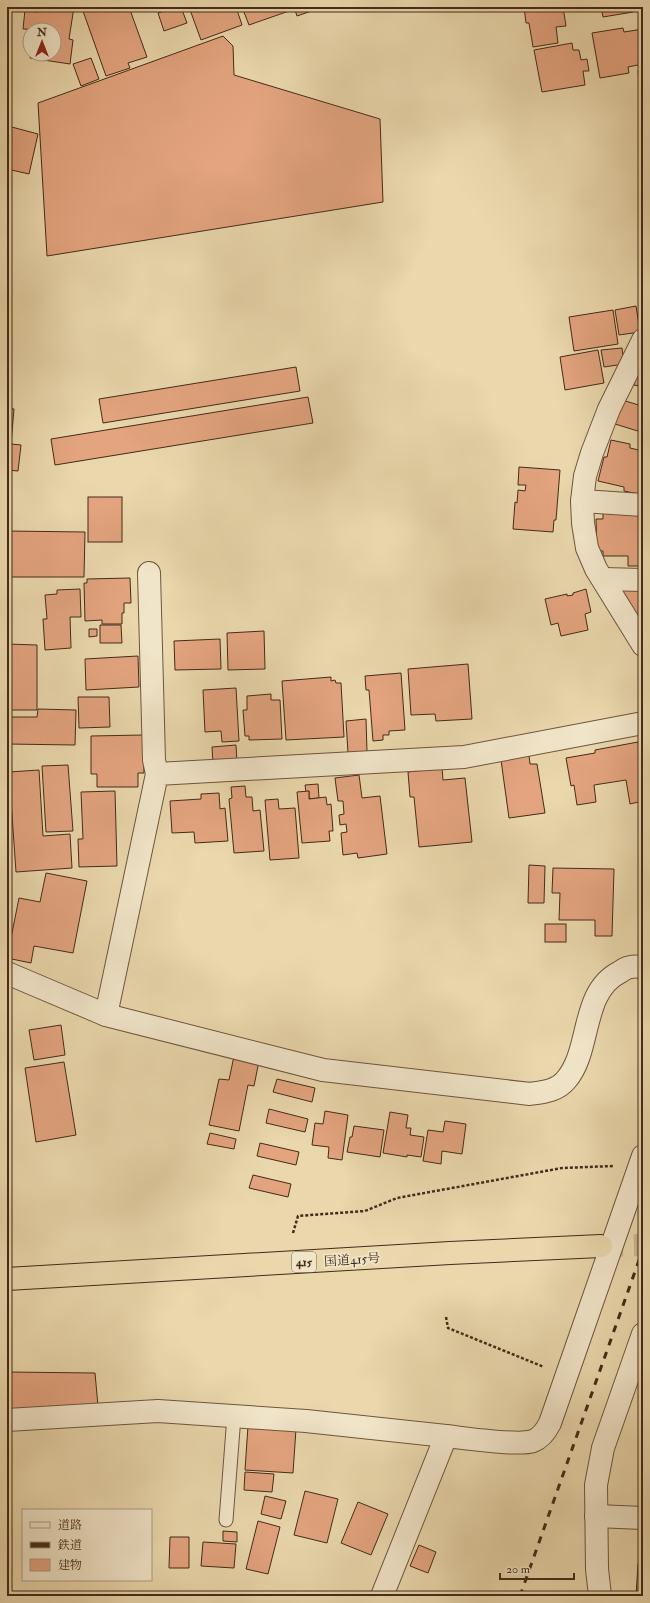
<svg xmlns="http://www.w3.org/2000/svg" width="650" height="1603" viewBox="0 0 650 1603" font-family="'IM FELL Double Pica','Noto Serif JP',serif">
<rect width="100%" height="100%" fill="#ead7ac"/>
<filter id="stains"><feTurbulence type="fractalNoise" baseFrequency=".005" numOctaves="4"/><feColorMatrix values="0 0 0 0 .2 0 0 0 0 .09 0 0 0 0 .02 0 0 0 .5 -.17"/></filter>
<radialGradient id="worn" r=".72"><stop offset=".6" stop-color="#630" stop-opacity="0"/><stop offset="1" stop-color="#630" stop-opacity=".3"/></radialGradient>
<g fill="#e3a47f" stroke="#442b17">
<path d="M37,7h37l-5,32 4,1 -3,24 -40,-6 1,-4h23v-24l-31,-1 2,-19 12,2z"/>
<path d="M94,7h35l18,50 -19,6 2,5 -24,8 -23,-65z"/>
<path d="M158,7h13l-12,4z"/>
<path d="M175,7h6l6,16 -23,8 -6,-18z"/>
<path d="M189,7h47l6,18 -41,15z"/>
<path d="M242,7h46l1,4 -40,14z"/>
<path d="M294,7h29l-26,9z"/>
<path d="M524,7h39l3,19 -10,1 2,16 -25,4 -4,-24h-3z"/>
<path d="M601,7h31l1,5 -30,5z"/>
<path d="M623,28l1,4 19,-3v35l-15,3 1,6 -29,5 -8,-45z"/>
<path d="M223,36l10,10 1,29 146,44 3,83 -336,54 -9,-153z"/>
<path d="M572,43l1,7h6l2,10 6,-1 2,12h-6l2,14 -43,7 -8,-42z"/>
<path d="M91,58l8,21 -18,7 -8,-22z"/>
<path d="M643,70v44l-5,-43z"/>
<path d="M8,126l30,8 -9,40 -22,-5v-38z"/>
<path d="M636,306l4,26 -21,3 -4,-25z"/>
<path d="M613,310l5,34 -44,7 -5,-34z"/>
<path d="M622,348l2,16 -20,3 -3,-17z"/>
<path d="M598,350l6,33 -39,7 -5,-33z"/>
<path d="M640,364l3,1v22l-9,-2z"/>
<path d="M296,367l4,24 -197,32 -4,-24z"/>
<path d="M7,397h2l-1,11 6,1 -3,35 10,1 -3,26 -11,-1z"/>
<path d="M308,397l5,26 -258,42 -4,-26z"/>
<path d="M622,400l20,6 1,-2v25l-2,3 -26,-8z"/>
<path d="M611,440l19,4v4l13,3v44l-19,-4v-4l-26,-6 6,-24h3z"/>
<path d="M519,467l41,3 -4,50h-2l-1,12 -40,-3 2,-27 2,1 1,-13 7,1 1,-6h-8z"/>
<rect x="88" y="497" width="34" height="45"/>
<path d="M603,513h40v53h-15v-10h-25v-5h-6l-1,-32h7z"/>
<path d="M7,531l78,1 -1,45h-77z"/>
<path d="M130,578l1,25h-7v10h-2v11h-20v-4l-17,1 -1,-38h3v-4z"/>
<path d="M80,589l1,28h-11l1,31 -26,2 -2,-31h4l-2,-24 12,-1v-4z"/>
<path d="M586,589l5,23 -6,2 3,16 -27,6 -3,-13 -7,2 -6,-26 22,-5v2l6,-1v-2z"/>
<path d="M623,589h20v33l-24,-29z"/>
<path d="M100,625h21l1,18h-22z"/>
<path d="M89,629h8v7l-8,1z"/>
<path d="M264,631l1,38 -37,1 -1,-37z"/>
<path d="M220,639l1,30 -46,1 -1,-29z"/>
<path d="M7,644l30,1v65h-30z"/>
<path d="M138,656l1,31 -53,3 -1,-31z"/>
<path d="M468,664l4,55 -36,2 -1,-7 -24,1 -3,-46z"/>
<path d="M401,673l4,57 -16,1v4h-6v5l-10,1 -4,-51h-3l-1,-14z"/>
<path d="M331,677v4l4,-1 1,3h5l3,54 -58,3 -4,-59z"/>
<path d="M236,688l3,53 -17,1 -1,-11 -16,1 -2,-42z"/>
<path d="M271,694v6h9l2,39 -33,1v-4h-4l-2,-26h4v-14z"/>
<path d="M78,697h31l1,30 -31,1z"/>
<path d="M38,709l38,1 -1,35 -68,-1v-27h30z"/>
<path d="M366,719l1,33 -19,1 -2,-32z"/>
<path d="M143,735l1,38h-6v14h-41v-13h-6v-38z"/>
<path d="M638,742l1,7 4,-1v53l-13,3 -4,-24 -32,5 2,17 -19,3 -3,-20 -3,1 -5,-28 29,-5v-3z"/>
<path d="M236,745l1,17 -24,2 -1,-17z"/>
<path d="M529,755l1,9h7l8,49 -36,5 -8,-58z"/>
<path d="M68,765l5,66 -27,1 -4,-66z"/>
<path d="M442,768l1,12 22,-2 7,64 -53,5 -5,-50h-4l-2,-25z"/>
<path d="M39,770l4,66 27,-2 2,34 -56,4 -7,-100z"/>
<path d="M359,775l3,23 18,-2 7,58 -29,4 -1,-5 -14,2 -2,-22 6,-1 -1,-8 -6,1 -1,-10 5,-1 -1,-13h-5l-3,-23z"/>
<path d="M318,784l1,14 -10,1v-8l-3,1 -1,-7z"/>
<path d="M245,786l1,11h6l1,14 7,-1 4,41 -30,2 -5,-54 3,-1 -1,-11z"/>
<path d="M115,791l2,75 -38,1 -1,-28h5l-2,-47z"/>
<path d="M309,791v8l17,-2 1,8 4,-1 2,27h-4l1,10 -28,2 -5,-51z"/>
<path d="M219,793l1,16 5,-1 3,33 -33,2 -1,-11 -22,1 -2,-32 31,-2v-5z"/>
<path d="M278,799l1,10 16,-1 4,50 -29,2 -5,-60z"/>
<path d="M529,865l16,1 -1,37h-16z"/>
<path d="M553,868l61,1 -2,67h-17v-16h-36l1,-27h-8z"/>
<path d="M46,873l41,8 -14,72 -39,-7 -3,17 -24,-5 12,-60 21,4z"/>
<rect x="545" y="924" width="21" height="18"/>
<path d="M61,1025l4,30 -31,5 -5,-30z"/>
<path d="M234,1056l25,5 -5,25 -6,-1 -9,46 -30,-6 10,-46 10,1z"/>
<path d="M64,1062l12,73 -40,7 -11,-74z"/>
<path d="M277,1079l38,9 -3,14 -39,-10z"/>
<path d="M269,1109l39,10 -3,13 -39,-9z"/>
<path d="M325,1111l23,4 -6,45 -14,-2 1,-11 -17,-2 3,-22 8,1z"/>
<path d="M390,1112l18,3 -2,13h5l-1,7 14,2 -3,20 -14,-2v2l-24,-4z"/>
<path d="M445,1121l21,3 -4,30 -20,-3 -1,13 -18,-3 5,-31 15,2z"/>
<path d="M354,1126l30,4 -4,27 -33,-5 3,-15h2z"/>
<path d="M210,1133l26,6 -2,10 -27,-5z"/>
<path d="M260,1143l39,9 -3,13 -39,-9z"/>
<path d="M253,1175l38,9 -3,13 -39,-9z"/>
<path d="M7,1372l88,1 3,33 -91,7z"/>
<path d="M248,1426l48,3 -3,44 -48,-3z"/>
<path d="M245,1472l29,2 -2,18 -28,-2z"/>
<path d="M305,1491l33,8 -11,44 -33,-8z"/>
<path d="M265,1496l21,5 -5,18 -20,-5z"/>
<path d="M358,1502l30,12 -17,41 -30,-12z"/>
<path d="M258,1521l22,6 -12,47 -22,-5z"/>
<path d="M223,1531l14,1v10l-14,-1z"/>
<path d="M170,1537h19v31h-20z"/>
<path d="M203,1542l33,2 -2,24 -33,-2z"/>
<path d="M419,1545l17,7 -8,21 -18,-7z"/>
<path d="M638,1564h5v32h-7z"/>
</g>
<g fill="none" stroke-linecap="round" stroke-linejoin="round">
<path stroke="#c9b58e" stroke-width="22" stroke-dasharray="22 11" stroke-linecap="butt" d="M601,1246l42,-1"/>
<defs>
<path id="service" d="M226,1520l8,-104"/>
<g id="minor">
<path d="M643,340l-34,69 -17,44 -7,23 -3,25 1,22 4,25 9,21 47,76"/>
<path d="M582,501l61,4"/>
<path d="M149,573l5,187 3,14"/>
<path d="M603,579l40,1"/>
<path d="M7,973l99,42 217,55 207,24c13,-2 27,-3 36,-14 26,-30 14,-88 54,-108 3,-2 7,-5 11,-5 4,-1 8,0 12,0"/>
<path d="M106,1015l51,-241 307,-17 179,-34"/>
<path d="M7,1420l151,-9 148,10 140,15"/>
<path d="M596,1516l47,2"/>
<path d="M382,1596l64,-160c18,2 72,10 87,5 8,-3 13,-10 17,-18l93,-267"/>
<path d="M600,1596l-3,-27 -1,-84 7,-37 40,-114"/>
</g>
<path id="trunk" d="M7,1279l443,-26 151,-7"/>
</defs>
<use href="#service" stroke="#6e563c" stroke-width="15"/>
<use href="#minor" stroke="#6e563c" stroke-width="24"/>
<use href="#trunk" stroke="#442b17" stroke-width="24"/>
<g stroke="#442b17" stroke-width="2.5" stroke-dasharray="3 2" stroke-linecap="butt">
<path d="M293,1233l5,-17 67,-5 32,-13 165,-30 52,-2"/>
<path d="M446,1317l2,11 96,39"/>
</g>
<use href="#service" stroke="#f1e5c9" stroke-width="13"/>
<use href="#minor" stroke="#f1e5c9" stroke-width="22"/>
<use href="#trunk" stroke="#ead7ac" stroke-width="22"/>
<path stroke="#442b17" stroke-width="3" stroke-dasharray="7 7" stroke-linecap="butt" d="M520,1596l123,-347"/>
</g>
<g text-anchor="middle" stroke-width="3.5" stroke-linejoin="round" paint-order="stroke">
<rect fill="#f1e5c9" stroke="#78634c" stroke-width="1" x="292" y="1252" width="24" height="20" rx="3"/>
<g font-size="12" font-weight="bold" fill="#442b17">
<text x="304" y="1266">415</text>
</g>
<g font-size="13" fill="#442b17" stroke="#f1e5c9">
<text transform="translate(352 1259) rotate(-4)" y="5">国道415号</text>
</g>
</g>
<rect width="650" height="1603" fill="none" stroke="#ead7ac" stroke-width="24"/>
<rect x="8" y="8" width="634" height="1587" fill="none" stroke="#442b17" stroke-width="2"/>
<rect x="12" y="12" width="626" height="1579" fill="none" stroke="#442b17"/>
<rect x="22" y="1509" width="130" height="72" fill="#f1e5c9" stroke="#ac9b82"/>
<rect x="30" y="1522" width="20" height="6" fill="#f1e5c9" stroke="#ac9b82"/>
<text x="58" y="1529" font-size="12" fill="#442b17">道路</text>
<rect x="30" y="1542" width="20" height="6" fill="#442b17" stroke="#ac9b82"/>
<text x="58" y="1549" font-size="12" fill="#442b17">鉄道</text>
<rect x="30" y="1559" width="20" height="12" fill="#e3a47f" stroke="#ac9b82"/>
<text x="58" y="1569" font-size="12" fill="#442b17">建物</text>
<g transform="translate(42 42)"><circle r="19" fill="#f1e5c9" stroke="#ac9b82"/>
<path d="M0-3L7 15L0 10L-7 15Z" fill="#8f2418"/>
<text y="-6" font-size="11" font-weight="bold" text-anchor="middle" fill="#442b17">N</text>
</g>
<path d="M500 1573v6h74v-6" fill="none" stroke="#442b17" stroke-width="2"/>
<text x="506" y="1573" font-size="12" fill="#442b17" stroke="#f1e5c9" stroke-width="3" paint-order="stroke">20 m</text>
<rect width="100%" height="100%" filter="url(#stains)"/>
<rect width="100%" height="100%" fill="url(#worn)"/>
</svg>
